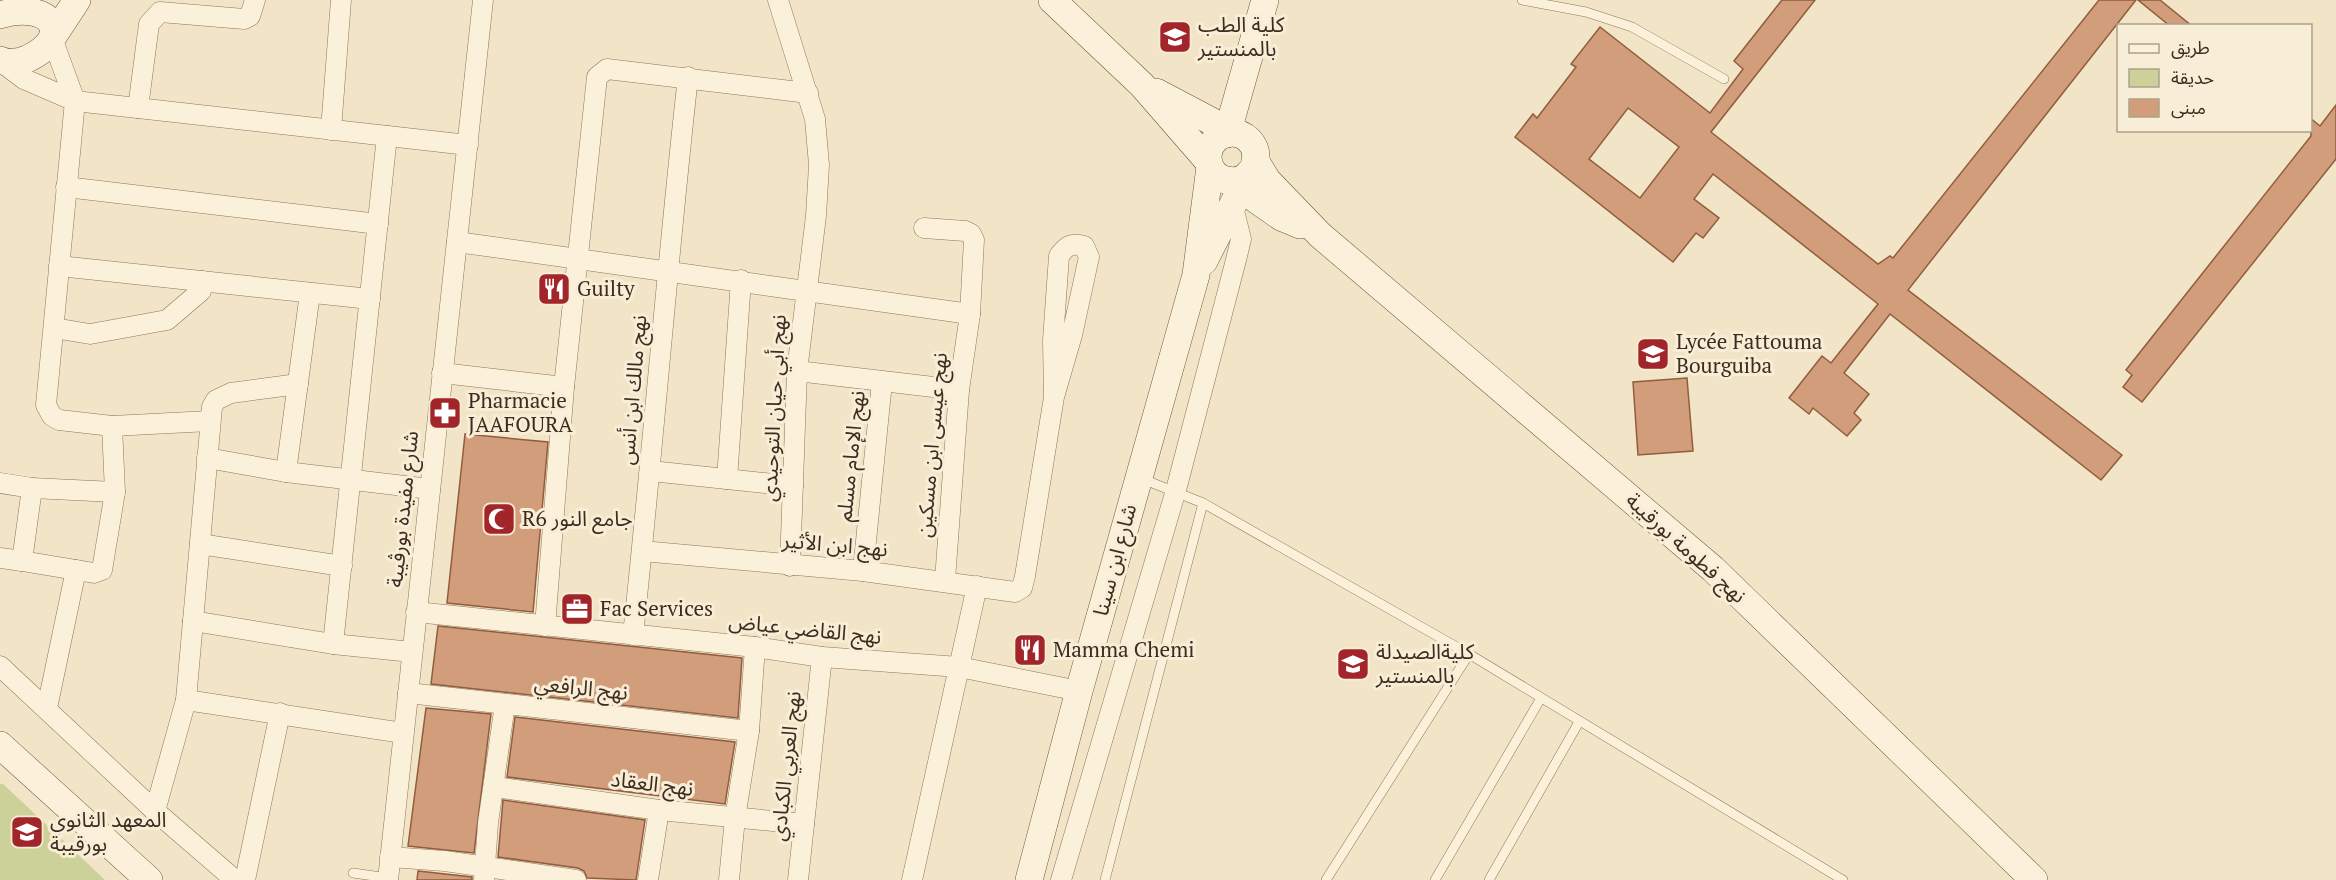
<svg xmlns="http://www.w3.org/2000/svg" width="2336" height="880" viewBox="0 0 2336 880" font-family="'PT Serif','Noto Sans Arabic',serif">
<rect width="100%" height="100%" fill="#f2e4c6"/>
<path fill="#cbd199" d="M0,784h3l102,96h-105z"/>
<g fill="#d29d7a" stroke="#905d3e" stroke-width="1.5" fill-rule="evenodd">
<path d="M1782,0h33l-104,132 167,132 12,-8 3,2 206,-258h37l-228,290 214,165 -21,25 -211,-166 -46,59 25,21 -15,19 7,7 -14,16 -34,-28 -4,6 -20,-16 33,-42 9,7 47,-59 -165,-130 -19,25 25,19 -16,20 -7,-5 -23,29 -158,-125 18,-23 4,4 39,-51 -5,-3 29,-37 110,86 33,-44 -9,-8zM1628,108l51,39 -39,51 -51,-39z"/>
<path d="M2138,0h22l32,26h-22z"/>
<path d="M2336,105v54l-194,243 -19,-15 9,-12 -6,-5 185,-234 -1,-18 10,8z"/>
<path d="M1687,378l6,73 -55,4 -5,-73z"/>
<path d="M465,434l83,8 -15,170 -86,-9z"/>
<path d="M438,626l304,32 -4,60 -307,-34z"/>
<path d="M426,708l65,6 -17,139 -66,-7z"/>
<path d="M515,717l220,25 -10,62 -218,-27z"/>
<path d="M503,800l142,20 -9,60 -49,-2 -3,-7 -6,-3 -80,-11z"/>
<path d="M418,871l54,6v3h-55z"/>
</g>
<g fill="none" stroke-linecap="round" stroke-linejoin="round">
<defs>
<g id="service">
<path d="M1522,0l64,12 46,15 92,52"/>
<path d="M1140,478l63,25 266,151 374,226"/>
<path d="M353,873l35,5"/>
<path d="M1105,880l98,-377"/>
<path d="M1326,880l143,-226"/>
<path d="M1435,880l106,-182"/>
<path d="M1489,880l90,-158"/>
</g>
<g id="minor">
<path d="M778,0l37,119 4,46 -3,51 -19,155 -7,195"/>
<path d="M52,38l23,63 -29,304 6,11 7,4 53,6 98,-5"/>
<path d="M0,61l24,18 51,22 393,44"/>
<path d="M138,108l11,-84 11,-12 84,7 6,-3 5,-16"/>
<path d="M331,130l10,-130"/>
<path d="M66,187l312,37"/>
<path d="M924,228l41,3 6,3 3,6 -4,74 -11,76 -14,190"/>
<path d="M457,242l513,72"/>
<path d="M59,266l311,33"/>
<path d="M54,328l36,6 77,-14 34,-29 1,-10"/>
<path d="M797,371l162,19"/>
<path d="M442,373l122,14"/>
<path d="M207,458l79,14 144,17"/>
<path d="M651,471l142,15"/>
<path d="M286,472l24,-179"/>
<path d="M727,479l14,-199"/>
<path d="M0,483l32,5 83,4"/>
<path d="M32,488l-10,73 72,12 8,-3 13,-78 -3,-66"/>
<path d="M200,544l142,22"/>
<path d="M642,551l221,20 152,21 7,-4 3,-12 29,-179 -1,-57 6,-84c8,-11 12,-13 25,-10l5,11 -17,78 -18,62"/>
<path d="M0,558l22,3"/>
<path d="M863,571l19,-189"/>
<path d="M416,612l339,35 67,10 137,10 120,24"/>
<path d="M193,621l140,23 79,8"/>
<path d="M545,626l19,-239 33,-310 10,-8 201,24"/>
<path d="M633,635c20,-186 34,-372 55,-558"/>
<path d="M333,644l54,-508"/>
<path d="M0,666l155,145 80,69"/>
<path d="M408,693l341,38"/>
<path d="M186,700l217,33"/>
<path d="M47,708l29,-138"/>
<path d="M495,787l164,23 145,14"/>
<path d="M155,811l31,-111 26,-293 4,-7 15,-7 67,-9"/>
<path d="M390,857l55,4 131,19"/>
<path d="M245,880l35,-167"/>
<path d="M388,880l95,-880"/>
<path d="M484,880l4,-57 17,-119"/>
<path d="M648,880l11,-70"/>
<path d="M729,880l6,-62 14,-87 6,-84"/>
<path d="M798,880l24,-223"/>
<path d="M912,880l65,-294"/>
<path d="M1061,880l115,-390 61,-234 4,-17 -8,-32"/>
</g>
<g id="secondary">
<path d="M1052,0l90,85 66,76"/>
<path d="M0,15c47,-15 79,19 27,44 -10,4 -18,5 -27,1"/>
<path d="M52,38l25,-38"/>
<path d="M1156,92l55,29 13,13"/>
<circle cx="1232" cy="157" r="24"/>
<path d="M1227,134l38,-134"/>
<path d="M1255,160l12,20 53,55 393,334 321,311"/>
<path d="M1228,180l53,37 19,8"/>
<path d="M1204,261l45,-88"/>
<path d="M0,745l149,135"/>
<path d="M1029,880l50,-189 117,-416 14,-108"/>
</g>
</defs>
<use href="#service" stroke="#8f755a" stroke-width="10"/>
<use href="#minor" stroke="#8f755a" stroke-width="21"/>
<use href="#secondary" stroke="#71563d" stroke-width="28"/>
<use href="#service" stroke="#fbf1db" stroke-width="9"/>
<use href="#minor" stroke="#fbf1db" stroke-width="20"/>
<use href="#secondary" stroke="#fbf1db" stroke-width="27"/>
</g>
<defs>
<symbol id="university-square" viewBox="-11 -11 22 22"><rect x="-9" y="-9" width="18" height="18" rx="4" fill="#a22529" stroke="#f8eed7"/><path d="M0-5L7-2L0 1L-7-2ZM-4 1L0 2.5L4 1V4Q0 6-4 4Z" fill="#fff"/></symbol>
<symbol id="restaurant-square" viewBox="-11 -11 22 22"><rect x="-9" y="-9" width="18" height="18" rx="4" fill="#a22529" stroke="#f8eed7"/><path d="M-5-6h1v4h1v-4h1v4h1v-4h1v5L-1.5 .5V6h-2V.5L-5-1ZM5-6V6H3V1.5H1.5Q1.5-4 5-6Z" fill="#fff"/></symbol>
<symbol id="school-square" viewBox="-11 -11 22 22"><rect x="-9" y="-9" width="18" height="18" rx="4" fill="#a22529" stroke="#f8eed7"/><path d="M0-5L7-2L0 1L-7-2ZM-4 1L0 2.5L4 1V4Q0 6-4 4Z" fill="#fff"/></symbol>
<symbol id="pharmacy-square" viewBox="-11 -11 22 22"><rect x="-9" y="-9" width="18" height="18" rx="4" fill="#a22529" stroke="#f8eed7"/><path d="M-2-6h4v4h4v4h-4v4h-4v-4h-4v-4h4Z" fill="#fff"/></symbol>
<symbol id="mosque-square" viewBox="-11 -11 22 22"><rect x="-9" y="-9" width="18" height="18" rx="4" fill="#a22529" stroke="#f8eed7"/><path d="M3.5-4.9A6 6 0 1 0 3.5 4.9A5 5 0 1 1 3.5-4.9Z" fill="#fff"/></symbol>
<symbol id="office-square" viewBox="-11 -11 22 22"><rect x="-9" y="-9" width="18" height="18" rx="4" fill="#a22529" stroke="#f8eed7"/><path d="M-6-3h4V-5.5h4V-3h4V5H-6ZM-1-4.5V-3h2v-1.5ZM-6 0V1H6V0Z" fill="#fff"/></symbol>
</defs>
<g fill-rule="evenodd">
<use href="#university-square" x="1156" y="18" width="38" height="38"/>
<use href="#restaurant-square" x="535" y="270" width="38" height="38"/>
<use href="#school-square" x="1634" y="335" width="38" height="38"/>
<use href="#pharmacy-square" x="426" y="394" width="38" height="38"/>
<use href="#mosque-square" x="480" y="500" width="38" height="38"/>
<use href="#office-square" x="558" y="590" width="38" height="38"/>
<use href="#restaurant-square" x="1011" y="631" width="38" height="38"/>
<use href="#university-square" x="1334" y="645" width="38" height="38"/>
<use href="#school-square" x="8" y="813" width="38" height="38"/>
</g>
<g text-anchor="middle" stroke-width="6" stroke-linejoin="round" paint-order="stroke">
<g font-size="21" fill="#3e2d1f" stroke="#f8eed7" text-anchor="start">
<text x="1198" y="32">كلية الطب<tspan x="1198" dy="24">بالمنستير</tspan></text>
<text x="577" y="296">Guilty</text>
<text x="1676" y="349">Lycée Fattouma<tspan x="1676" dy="24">Bourguiba</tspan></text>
<text x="468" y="408">Pharmacie<tspan x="468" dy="24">JAAFOURA</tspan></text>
<text x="522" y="526">R6 جامع النور</text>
<text x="600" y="616">Fac Services</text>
<text x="1053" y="657">Mamma Chemi</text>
<text x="1376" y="659">كليةالصيدلة<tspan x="1376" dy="24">بالمنستير</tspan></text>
<text x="50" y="827">المعهد الثانوي<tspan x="50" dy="24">بورقيبة</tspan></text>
</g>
<g font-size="21" fill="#3e2d1f" stroke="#f8eed7">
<text transform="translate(633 390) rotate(-85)" y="7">نهج مالك ابن أنس</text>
<text transform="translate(774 408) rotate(-87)" y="7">نهج أبي حيان التوحيدي</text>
<text transform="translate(932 445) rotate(-85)" y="7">نهج عيسى ابن مسكين</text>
<text transform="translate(851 456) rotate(-84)" y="7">نهج الإمام مسلم</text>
<text transform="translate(403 509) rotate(-84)" y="7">شارع مفيدة بورڨيبة</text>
<text transform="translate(835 545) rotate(5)" y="7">نهج ابن الأثير</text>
<text transform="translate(1686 548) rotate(42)" y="7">نهج فطومة بورقيبة</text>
<text transform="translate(1115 560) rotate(-75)" y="7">شارع ابن سينا</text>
<text transform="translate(805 629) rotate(6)" y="7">نهج القاضي عياض</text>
<text transform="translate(581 688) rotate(6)" y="7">نهج الرافعي</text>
<text transform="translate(786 766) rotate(-84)" y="7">نهج العربي الكبادي</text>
<text transform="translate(652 784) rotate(7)" y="7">نهج العقاد</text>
</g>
</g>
<rect x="2117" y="24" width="195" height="108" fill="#f8eed7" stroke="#aea18d" stroke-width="1.5"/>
<rect x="2129" y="44" width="30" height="9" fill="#fbf1db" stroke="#aea18d" stroke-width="1.5"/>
<text x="2171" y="54" font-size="18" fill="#3e2d1f">طريق</text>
<rect x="2129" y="69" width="30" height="18" fill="#cbd199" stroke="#aea18d" stroke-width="1.5"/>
<text x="2171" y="84" font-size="18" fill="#3e2d1f">حديقة</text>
<rect x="2129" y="99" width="30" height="18" fill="#d29d7a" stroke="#aea18d" stroke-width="1.5"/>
<text x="2171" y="114" font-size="18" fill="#3e2d1f">مبنى</text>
</svg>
